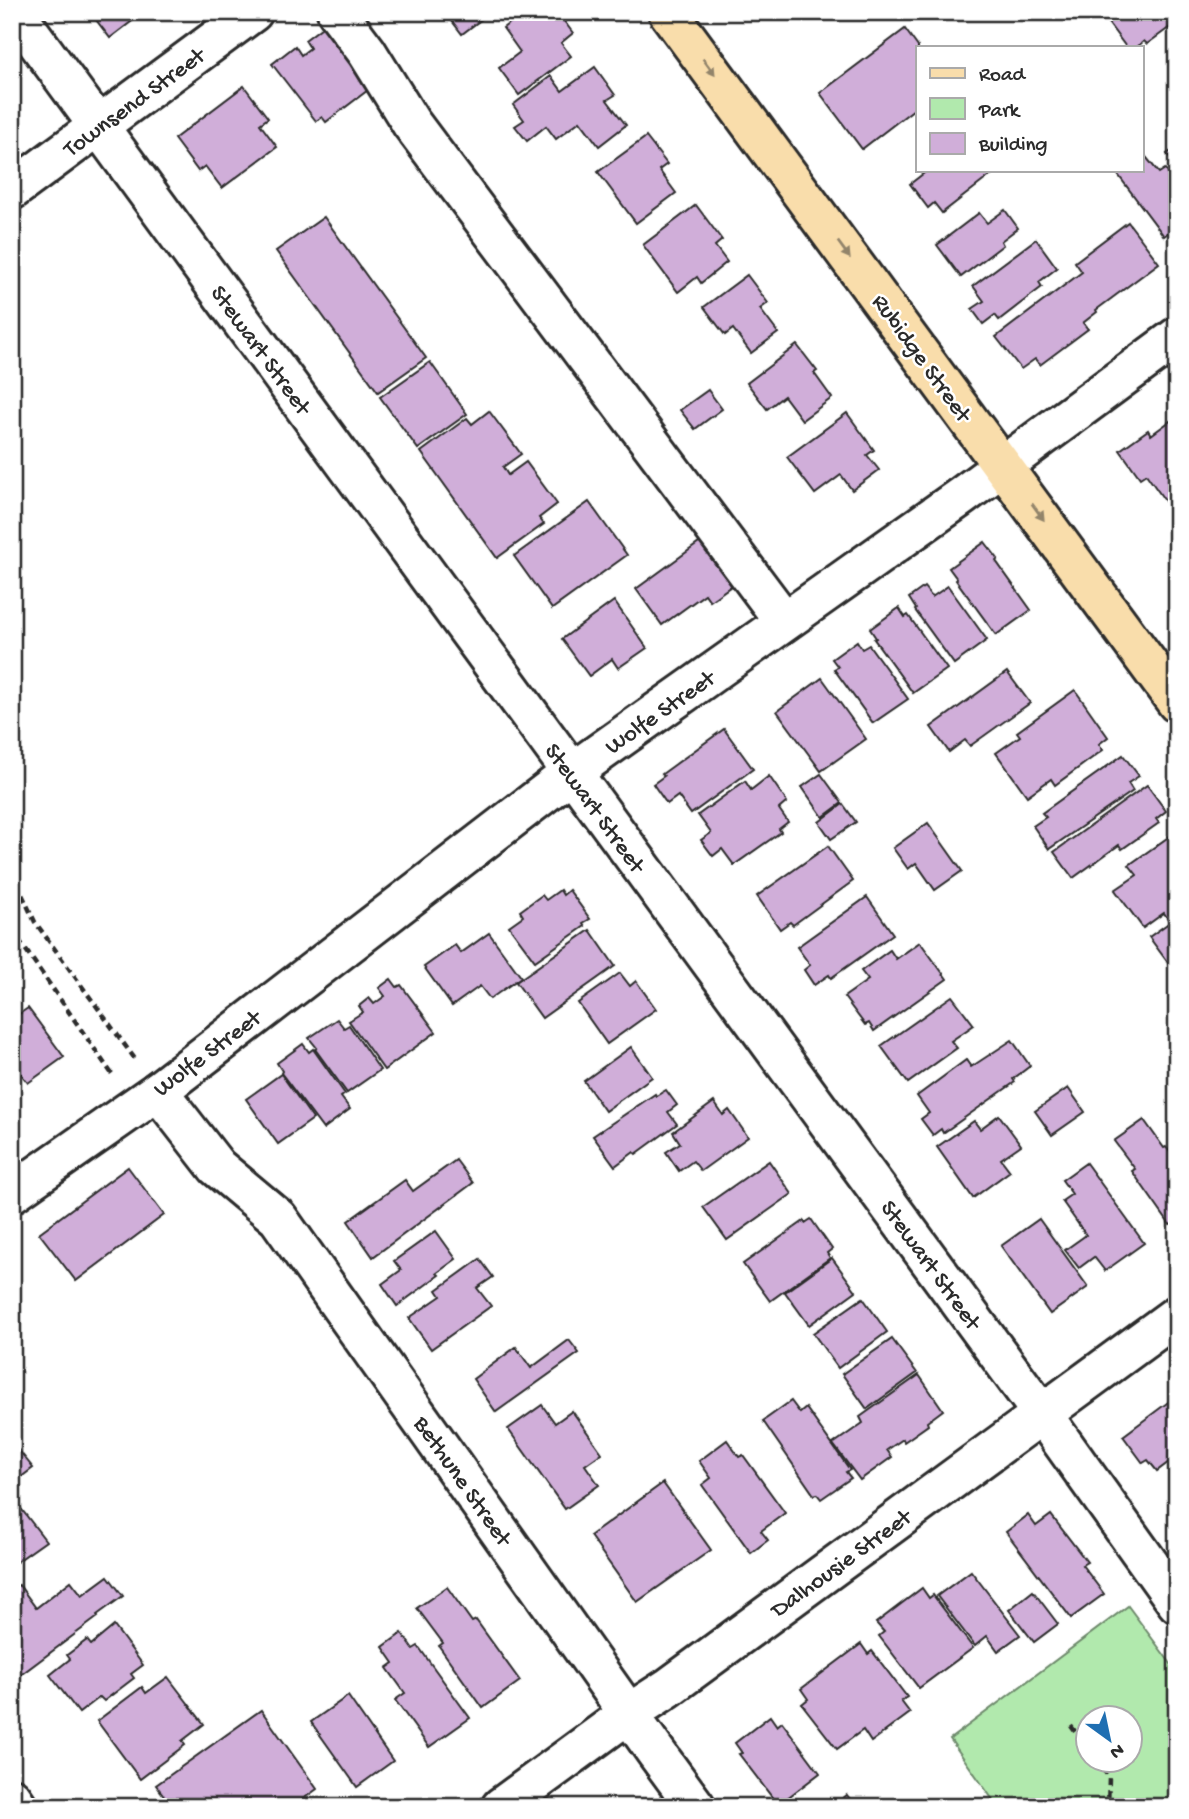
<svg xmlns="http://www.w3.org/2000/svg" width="1189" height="1819" viewBox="0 0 1189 1819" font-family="'Gochi Hand',sans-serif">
<rect width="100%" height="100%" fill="#fff"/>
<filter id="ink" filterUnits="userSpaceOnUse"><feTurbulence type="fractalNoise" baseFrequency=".0143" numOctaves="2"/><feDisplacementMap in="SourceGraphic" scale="14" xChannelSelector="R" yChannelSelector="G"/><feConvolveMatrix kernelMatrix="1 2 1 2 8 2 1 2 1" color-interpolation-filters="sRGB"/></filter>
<g filter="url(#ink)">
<path fill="#b1e9ad" stroke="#6e8a6c" stroke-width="2" fill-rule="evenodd" d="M1128,1606l49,66v135h-179l-48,-68zM1088,1717h42v42h-42z"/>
<g fill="#d0aed9" stroke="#2b2b2b" stroke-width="2">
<path d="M90,12h54l-34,26z"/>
<path d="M445,12h46l-29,22z"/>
<path d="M524,12h33l16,21 -12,10 10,13 -52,39 -20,-27 21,-16 -17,-24z"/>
<path d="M1100,12h77v10l-30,22 -3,-3 -7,6h-11z"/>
<path d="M329,22l43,65 -46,35 -4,-5 -6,4 -44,-57 23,-18 6,9 9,-7 -5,-8z"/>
<path d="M905,29l13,18v59l-56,43 -42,-56z"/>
<path d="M595,67l20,28 -8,5 19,25 -27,21 -19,-25 -24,18 -10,-13 -19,15 -12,-15 9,-6 -11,-15 38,-29 11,15z"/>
<path d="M244,86l24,32 -8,6 17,23 -55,41 -17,-22 -7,5 -24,-32z"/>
<path d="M646,137l21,27 -8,6 17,23 -40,30 -38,-51z"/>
<path d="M1177,147v20l-10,-13z"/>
<path d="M1142,152l17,21 6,-4 12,15v42l-13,10 -48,-64 2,-2h24z"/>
<path d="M928,170h65l2,2 -53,41 -8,-10 -6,5 -18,-24z"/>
<path d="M696,205l26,35 -7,6 12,16 -26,21 -4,-6 -19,15 -35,-47z"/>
<path d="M1005,210l13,18 -17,13 2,4 -42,32 -24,-32 42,-32 8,10z"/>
<path d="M324,217l102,141 -48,34 -102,-141z"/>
<path d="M1128,222l31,41 -63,47 1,2 -14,11 5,6 -48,36 -5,-6 -14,10 -25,-32 86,-65 -7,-10z"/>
<path d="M1036,239l21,29 -18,14 3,5 -43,33 -4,-5 -12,9 -11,-15 12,-8 -11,-15z"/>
<path d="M747,275l21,28 -8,6 18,24 -27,20 -18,-24 -8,6 -21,-28z"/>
<path d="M797,345l20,26 -3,2 18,25 -30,22 -18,-24 -17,13 -20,-26z"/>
<path d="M430,362l37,52 -49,35 -38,-52z"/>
<path d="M708,390l14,19 -27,20 -15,-19z"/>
<path d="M489,411l32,43 -18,13 5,8 18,-13 31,42 -18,14 5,6 -47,34 -76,-106 46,-34 5,6z"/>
<path d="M847,413l27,37 -7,5 12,15 -27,20 -11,-15 -26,19 -28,-37z"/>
<path d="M1177,416v102l-31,-44 -6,4 -20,-28 28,-20 3,5z"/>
<path d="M589,502l38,53 -75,54 -38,-53z"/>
<path d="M710,535l31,44 -31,22 -5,-7 -43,31 -26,-36z"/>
<path d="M985,542l13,17 -2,2 35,49 -35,25 -40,-55 1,-1 -8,-11z"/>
<path d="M948,586l39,54 -33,24 -39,-54 1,-1 -7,-11 15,-11 8,10z"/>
<path d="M614,601l33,47 -29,20 -6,-9 -23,17 -27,-37z"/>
<path d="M899,608l6,9 3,-2 39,54 -34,24 -39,-54 2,-1 -6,-9z"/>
<path d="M857,641l5,8 7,-4 39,54 -35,24 -39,-54 4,-2 -6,-8z"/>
<path d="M1007,672l23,31 -60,43 -5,-6 -16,12 -18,-25z"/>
<path d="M822,678l44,61 -45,32 -44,-60z"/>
<path d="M1075,690l33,47 -9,7 4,6 -48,35 -4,-6 -24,17 -31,-43 24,-17 -3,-4z"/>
<path d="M724,729l29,40 -62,45 -13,-18 -11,8 -14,-20 11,-8 -2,-2z"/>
<path d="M1123,755l16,21 -11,7 5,8 -84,58 -16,-23 13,-9 -4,-4z"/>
<path d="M821,774l21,29 -19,14 -21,-30z"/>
<path d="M769,776l18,26 -8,7 9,13 -9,7 2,3 -47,33 -12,-16 -9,7 -12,-16 10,-7 -13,-18 47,-34 6,9z"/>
<path d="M1147,785l19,26 -10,8 3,4 -37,26 -3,-4 -46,33 -19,-26z"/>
<path d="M843,804l13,18 -25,17 -12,-17z"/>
<path d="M928,823l34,48 -27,19 -19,-27 -8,6 -15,-21z"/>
<path d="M1177,831v144l-28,-38 21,-15 -6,-9 -21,15 -28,-38 22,-15 -8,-10z"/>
<path d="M828,846l25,35 -60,44 -3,-3 -10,7 -23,-33z"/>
<path d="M560,890l3,5 6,-5 21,29 -7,4 2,3 -50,35 -26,-35 14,-10 -3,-5 22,-16 4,5z"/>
<path d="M867,897l26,37 -62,44 -2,-3 -15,10 -10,-15 6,-5 -13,-18z"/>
<path d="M590,930l25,36 -73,52 -26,-36z"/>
<path d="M489,933l32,44 -31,22 -10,-13 -28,20 -28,-39 31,-22 6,8z"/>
<path d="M920,942l27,37 -73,52 -5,-8 -4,2 -21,-28 24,-17 -7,-9 29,-21 6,9z"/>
<path d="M620,973l10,13 6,-5 20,28 -49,35 -29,-41z"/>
<path d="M391,979l6,8 4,-2 35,47 -52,38 -35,-49 14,-9 -4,-6 10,-8 5,6 11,-8 -6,-8z"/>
<path d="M952,996l22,29 -23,16 6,7 -49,35 -27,-37z"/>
<path d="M28,1008l36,49 -36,26 -16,-20v-44z"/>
<path d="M337,1019l7,9 5,-3 31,45 -33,23 -32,-44 2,-1 -8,-10z"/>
<path d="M1012,1040l18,26 -17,13 2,3 -72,51 -2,-4 -8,6 -12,-16 8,-6 -12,-17 49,-36 5,7z"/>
<path d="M303,1044l6,8 4,-3 32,45 -4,3 9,12 -27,20 -42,-56 1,-2 -5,-8z"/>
<path d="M631,1047l21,30 -47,34 -21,-30z"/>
<path d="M281,1074l32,45 -35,25 -32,-45z"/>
<path d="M1068,1088l17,24 -33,23 -17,-24z"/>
<path d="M666,1090l11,15 -9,7 9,12 -41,30 -2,-2 -19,14 -22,-30 62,-42 1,2z"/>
<path d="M714,1102l9,13 6,-5 19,27 -47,34 -8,-10 -14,10 -13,-19 14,-9 -7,-11z"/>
<path d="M999,1115l22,30 -20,14 9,12 -37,27 -36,-51 37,-26 6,8z"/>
<path d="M1144,1120l20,28 2,-1 11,14 -1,69 -4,-6 -2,1 -38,-54 3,-2 -21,-28z"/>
<path d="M456,1160l17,23 -100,74 -25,-36 57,-41 8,11z"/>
<path d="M769,1161l23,33 -65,46 -24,-33z"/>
<path d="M1086,1163l58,80 -39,28 -11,-14 -15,11 -14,-18 21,-15 -24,-34 10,-7 -10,-14z"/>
<path d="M128,1167l36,48 -88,66 -37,-48z"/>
<path d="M811,1219l21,30 -5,4 3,5 -60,43 -27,-37 61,-43 1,2z"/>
<path d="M1039,1219l49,68 -38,27 -49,-68z"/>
<path d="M436,1231l20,28 -19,14 2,2 -42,31 -15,-22 19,-14 -7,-9z"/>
<path d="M832,1258l24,33 -47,34 -24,-33z"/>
<path d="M480,1259l13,18 -16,11 14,18 -60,43 -22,-31 32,-22 -4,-6z"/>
<path d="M863,1298l24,34 -49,36 -25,-35z"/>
<path d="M892,1339l25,34 -50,36 -25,-35z"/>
<path d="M569,1340l10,13 -83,59 -23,-33 43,-32 15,21z"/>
<path d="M919,1375l24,35 -16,12 1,3 -24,17 -1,-3 -16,11 5,7 -32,23 -27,-36 30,-21 -3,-6z"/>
<path d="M1171,1400l6,7v49l-20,15 -9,-11 -5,3 -20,-27z"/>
<path d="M791,1401l9,12 6,-5 44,62 -4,2 5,6 -30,21 -4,-5 -3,1 -51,-74z"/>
<path d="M542,1405l13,18 17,-12 30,42 -17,12 14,20 -34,24 -57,-80z"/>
<path d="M727,1440l12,17 4,-2 42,58 -24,18 7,9 -17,13 -49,-68 9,-7 -12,-17z"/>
<path d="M17,1448l16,20 -21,16v-33z"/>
<path d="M663,1483l48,67 -74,52 -47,-66z"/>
<path d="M19,1506l27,35 -34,24v-54z"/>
<path d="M1028,1515l8,11 15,-11 36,47 -5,3 22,29 -33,24 -65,-86z"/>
<path d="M971,1571l49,64 -22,16 -11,-15 -12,10 -38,-50z"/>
<path d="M108,1576l15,20 -26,19 1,2 -79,59 -7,-10v-76l7,-5 17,23 35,-27 11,14z"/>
<path d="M447,1587l25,35 4,-2 44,61 -37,27 -44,-62 4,-3 -26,-35z"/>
<path d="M922,1588l7,10 4,-3 40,53 -54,40 -40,-52 5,-4 -8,-9z"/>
<path d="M1033,1591l25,33 -24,18 -25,-32z"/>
<path d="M114,1626l29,39 -12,9 3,4 -30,23 -4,-4 -21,16 -29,-38 20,-16 -3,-4 20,-15 4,5z"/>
<path d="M402,1633l11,16 5,-3 52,72 -41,29 -34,-47 10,-7 -18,-25 7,-5 -11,-16z"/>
<path d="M861,1644l7,10 4,-3 35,46 -6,4 9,12 -39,29 -8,-12 -26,19 -35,-45 6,-5 -7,-10z"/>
<path d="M168,1677l36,47 -22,17 3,4 -45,34 -43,-58 45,-34 4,6z"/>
<path d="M348,1696l45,65 -36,26 -46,-65z"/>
<path d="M261,1710l56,79 -25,18h-132l8,-6 -12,-16z"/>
<path d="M770,1716l7,10 5,-4 38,51 -42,32 -39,-51 3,-1 -7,-10z"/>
<path d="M847,1795l9,12h-24z"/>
</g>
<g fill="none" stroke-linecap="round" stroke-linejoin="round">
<defs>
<g id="minor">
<path d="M15,12l1027,1402 135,189"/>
<path d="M337,12l30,40 44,71 373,498"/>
<path d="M12,190l241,-178"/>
<path d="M158,1091l59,76 61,51 377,533 41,56"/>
<path d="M12,1193l146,-102 413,-318 391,-277 215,-159"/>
<path d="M12,1798l6,9"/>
<path d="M501,1807l127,-93 40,-26 509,-373"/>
</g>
<path id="major" d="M668,12l509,691"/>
</defs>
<use href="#minor" stroke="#2b2b2b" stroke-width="44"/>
<use href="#major" stroke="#2b2b2b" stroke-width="44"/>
<g stroke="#2b2b2b" stroke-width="4.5" stroke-dasharray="7 5" stroke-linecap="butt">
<path d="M12,873l23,49 100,137"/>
<path d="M12,930l102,147"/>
<path d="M1071,1726l17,23"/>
<path d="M1095,1759l14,18 -1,30"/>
<path d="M1171,1807l6,-5"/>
</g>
<use href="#minor" stroke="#fff" stroke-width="38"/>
<use href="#major" stroke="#f9ddab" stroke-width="38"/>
</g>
<defs><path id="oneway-solid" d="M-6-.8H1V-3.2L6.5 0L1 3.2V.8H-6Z" transform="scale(1.75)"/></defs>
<g fill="#92846b">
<use href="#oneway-solid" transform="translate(709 67) rotate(54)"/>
<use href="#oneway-solid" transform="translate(844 250) rotate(54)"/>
<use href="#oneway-solid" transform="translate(1038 512) rotate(54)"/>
</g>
</g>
<g text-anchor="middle" stroke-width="5" stroke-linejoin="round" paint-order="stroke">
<g font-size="24" fill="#2b2b2b" stroke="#fff">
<text transform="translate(133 101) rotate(-36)" y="8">Townsend Street</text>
<text transform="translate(262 349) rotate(54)" y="8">Stewart Street</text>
<text transform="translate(923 357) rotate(54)" y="8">Rubidge Street</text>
<text transform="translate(659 711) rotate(-35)" y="8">Wolfe Street</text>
<text transform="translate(596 807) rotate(54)" y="8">Stewart Street</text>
<text transform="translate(206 1052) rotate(-37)" y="8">Wolfe Street</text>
<text transform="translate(932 1264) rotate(54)" y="8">Stewart Street</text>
<text transform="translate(464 1480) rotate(55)" y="8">Bethune Street</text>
<text transform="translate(840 1562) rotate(-36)" y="8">Dalhousie Street</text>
</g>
</g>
<rect width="1189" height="1819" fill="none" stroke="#fff" stroke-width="42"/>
<rect x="21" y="21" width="1147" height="1777" fill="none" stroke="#2b2b2b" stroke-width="2.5" filter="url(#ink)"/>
<rect x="916" y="46" width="228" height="126" fill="#ffffff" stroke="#aaaaaa" stroke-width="2"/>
<rect x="930" y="68" width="35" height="10" fill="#f9ddab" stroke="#aaaaaa" stroke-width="2"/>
<text x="979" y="80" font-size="21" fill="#2b2b2b">Road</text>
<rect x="930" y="98" width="35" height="21" fill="#b1e9ad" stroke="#aaaaaa" stroke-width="2"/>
<text x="979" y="116" font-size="21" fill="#2b2b2b">Park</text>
<rect x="930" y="133" width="35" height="21" fill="#d0aed9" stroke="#aaaaaa" stroke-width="2"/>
<text x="979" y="150" font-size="21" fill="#2b2b2b">Building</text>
<g transform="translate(1109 1739) rotate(147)"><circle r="33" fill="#ffffff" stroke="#aaaaaa" stroke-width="2"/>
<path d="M0-5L12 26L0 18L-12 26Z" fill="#1f6fb2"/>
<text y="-10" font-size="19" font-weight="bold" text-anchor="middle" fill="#2b2b2b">N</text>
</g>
</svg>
